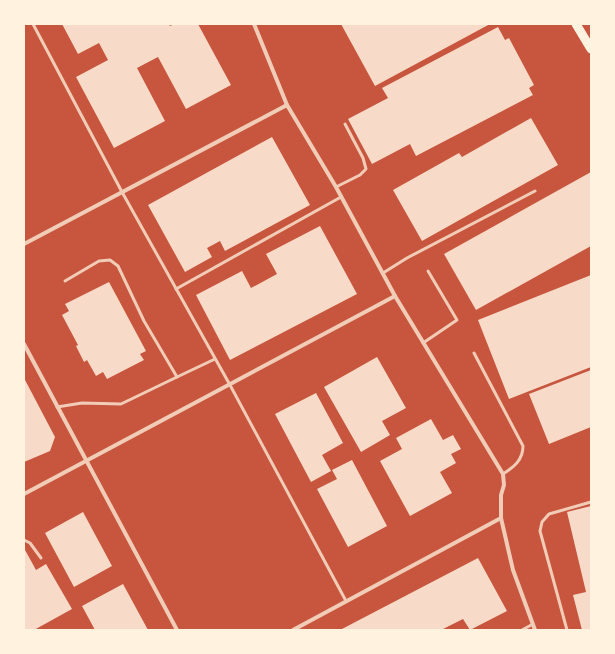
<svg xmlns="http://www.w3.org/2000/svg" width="615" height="654" viewBox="0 0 615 654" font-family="Arial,sans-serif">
<rect width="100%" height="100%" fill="#c8553d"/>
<g fill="#f7dbc8">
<path d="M62,24h107l1,2 4,-2h24l33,61 -45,24 -28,-52 -21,11 28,53 -51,27 -38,-71 32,-17 -9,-17 -21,11z"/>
<path d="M341,24h149l-115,62z"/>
<path d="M498,27l7,13 4,-2 25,47 -5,3 4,7 -117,61 -6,-12 -38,20 -24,-45 40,-21 -6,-10z"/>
<path d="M531,118l27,47 -136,76 -29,-51 66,-37 3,4z"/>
<path d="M272,137l38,68 -85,46 -5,-10 -13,7 5,9 -27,15 -37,-67z"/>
<path d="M591,172v74l-115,64 -32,-56z"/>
<path d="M320,226l37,68 -127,66 -34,-65 46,-24 9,17 26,-14 -11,-20z"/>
<path d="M591,275v92l-82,32 -31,-79z"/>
<path d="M109,282l37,69 -6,3 4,6 -37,19 -4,-7 -7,4 -9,-16 -3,2 -8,-16 2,-1 -16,-30 7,-4 -4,-7z"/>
<path d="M377,357l29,51 -24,13 8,14 -29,17 -37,-65z"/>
<path d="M591,370v57l-42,17 -20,-50z"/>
<path d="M24,378l31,59 -5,14 -26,11z"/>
<path d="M316,393l27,50 -21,12 9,16 -20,11 -36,-68z"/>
<path d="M431,419l12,21 10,-5 8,14 -10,5 5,9 -16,9 12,21 -42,23 -30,-55 22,-12 -6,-11z"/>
<path d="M352,460l35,66 -39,21 -31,-58 20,-10 -5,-9z"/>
<path d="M591,506v124h-9l-9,-35 13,-3 -19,-80z"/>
<path d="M83,512l29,54 -38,21 -29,-54z"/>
<path d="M24,548l12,22 10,-6 26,45 -38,21h-10z"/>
<path d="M478,558l29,53 -37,19 -7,-11 -22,11h-101z"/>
<path d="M123,584l25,46h-53l-13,-24z"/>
</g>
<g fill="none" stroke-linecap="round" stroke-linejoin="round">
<g stroke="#f1ccb7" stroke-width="3">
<path d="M33,24l89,168 108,193 116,216"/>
<path d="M336,187l24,-12 6,-6 -3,-11 -18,-34"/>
<path d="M383,273l24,-15 128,-67"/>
<path d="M176,289l165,-92"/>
<path d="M423,343l34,-23 -29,-49"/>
<path d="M474,353l49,93c0,14 -9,21 -20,28"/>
<path d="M177,377l38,-18"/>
<path d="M57,407l25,-4 39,1 56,-27 -33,-56 -26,-55 -8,-6 -11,1 -34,20"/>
<path d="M24,540l6,3 11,15"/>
<path d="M522,630l11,-6"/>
<path d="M567,630l-27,-99 2,-9 7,-8 42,-12"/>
</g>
<g stroke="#f1ccb7" stroke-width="4">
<path d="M254,24l33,81 49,82 59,109 108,178 1,11 -3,10v23l12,52 22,60"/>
<path d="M24,244l263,-139"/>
<path d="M24,344l153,286"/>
<path d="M24,494l371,-198"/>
<path d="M293,630l208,-112"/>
</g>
<path stroke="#fff3e0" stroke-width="9" d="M576,24l15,25"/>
</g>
<rect width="615" height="654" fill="none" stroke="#fff3e0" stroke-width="50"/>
</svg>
